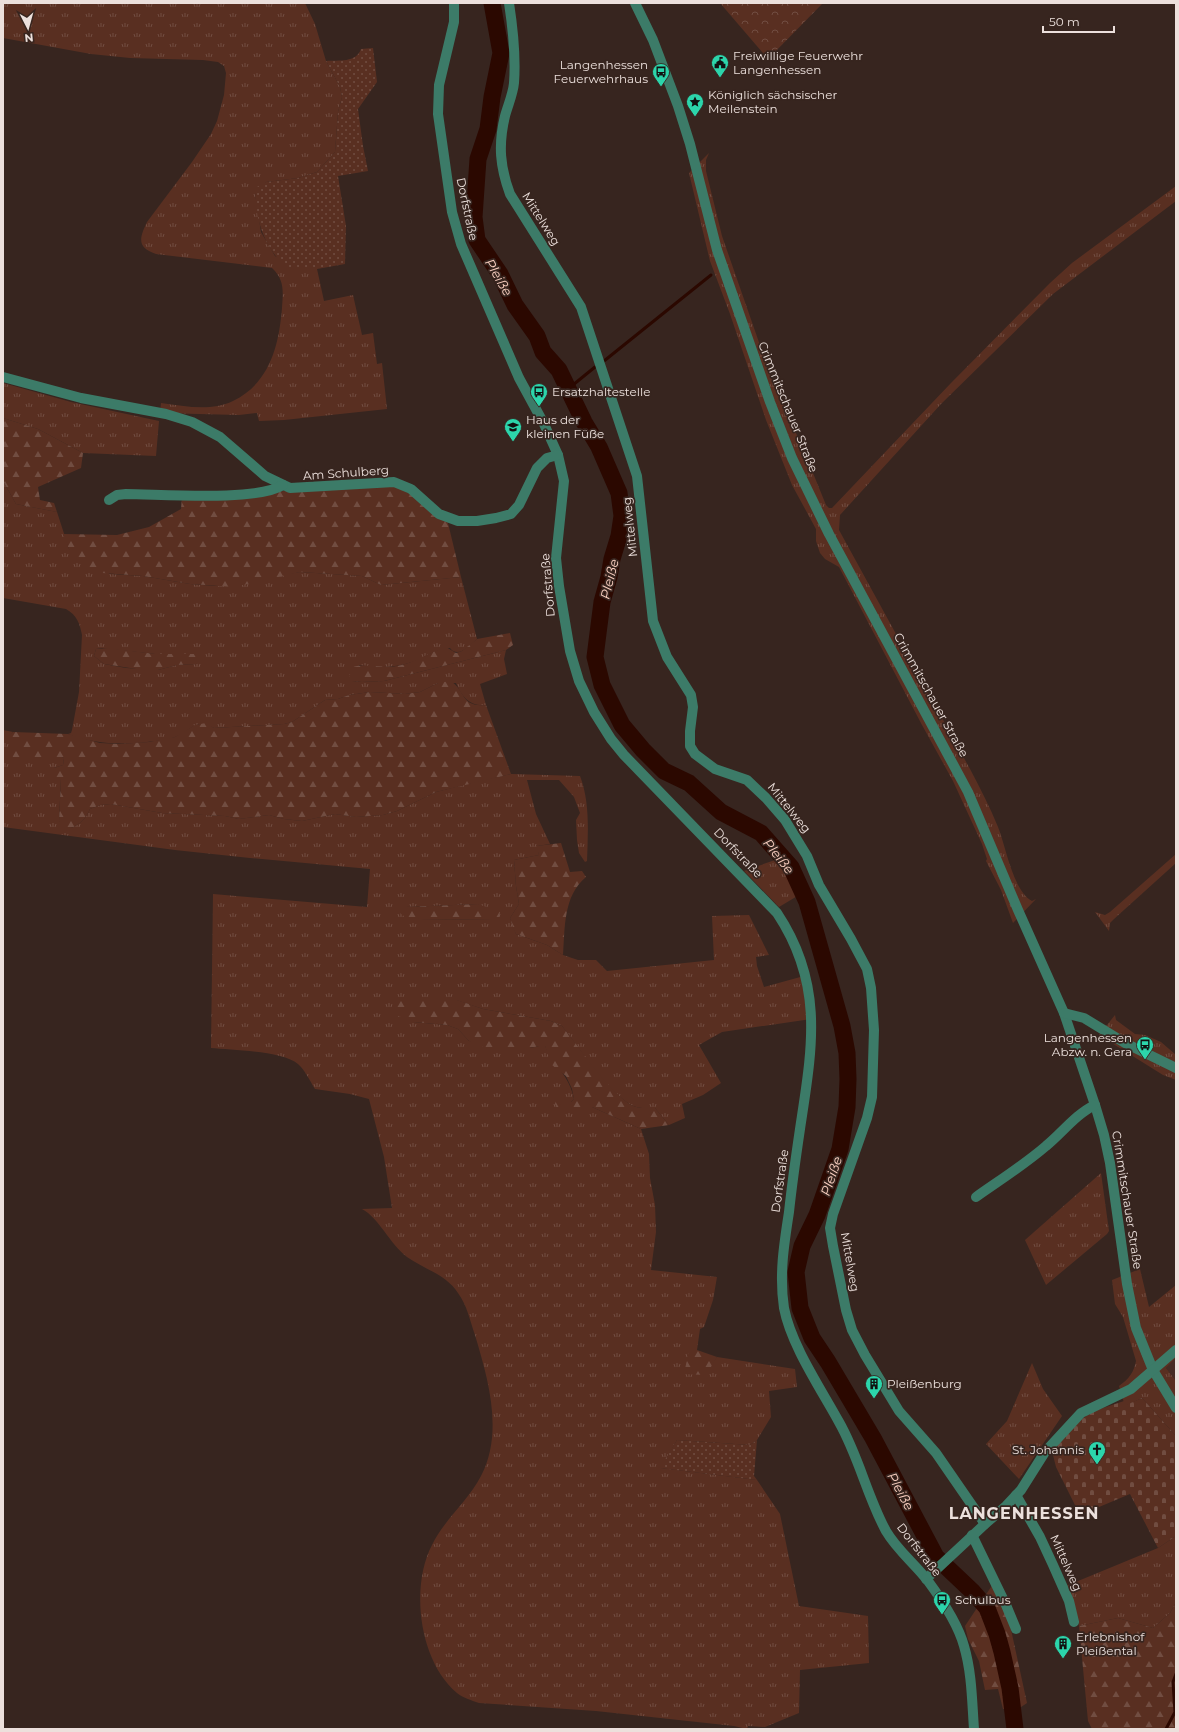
<svg xmlns="http://www.w3.org/2000/svg" width="1179" height="1732" viewBox="0 0 1179 1732" font-family="Montserrat,sans-serif">
<defs>
<pattern id="grass-tufts" width="24" height="20" patternUnits="userSpaceOnUse"><rect width="24" height="20" fill="#592f21"/><path d="M3 7l-1-3M5 7V3M7 7l1-3M15 17l-1-3M17 17v-4M19 17l1-3" fill="none" stroke="#714d41"/></pattern>
<pattern id="forest-firs" width="22" height="20" patternUnits="userSpaceOnUse"><rect width="22" height="20" fill="#592f21"/><path d="M5 1l3.5 6h-7zM16 11l3.5 6h-7z" fill="#714d41"/></pattern>
<pattern id="cemetery-stones" width="16" height="16" patternUnits="userSpaceOnUse"><rect width="16" height="16" fill="#592f21"/><path d="M2 7V4a2 2 0 0 1 4 0v3zM10 15v-3a2 2 0 0 1 4 0v3z" fill="#714d41"/></pattern>
<pattern id="park-crowns" width="20" height="18" patternUnits="userSpaceOnUse"><rect width="20" height="18" fill="#592f21"/><path d="M2 6a3 3 0 1 1 6 0M12 15a3 3 0 1 1 6 0" fill="none" stroke="#714d41"/></pattern>
<pattern id="garden-dots" width="8" height="8" patternUnits="userSpaceOnUse"><rect width="8" height="8" fill="#592f21"/><path d="M2 2h.1M6 6h.1" fill="none" stroke="#714d41" stroke-width="1.8" stroke-linecap="round"/></pattern>
</defs>
<rect width="100%" height="100%" fill="#37251f"/>
<path fill="#452c24" d="M1176,1358v23l-10,-13z"/>
<g fill="url(#grass-tufts)" fill-rule="evenodd">
<path d="M3,3h302l10,21 11,37 14,26 2,10 -4,15 -3,40 -18,20 -19,6 -32,4 -11,12 6,38 14,24 22,13h20l7,32 29,-6 9,40 11,-2 4,31 5,-1 5,46 -103,11 -25,1 -2,-8 -18,2 -79,-2 1,-10c24,3 49,9 72,-2 37,-18 46,-56 49,-93 1,-16 3,-28 -10,-40l-116,-14c-19,-7 -17,-15 -9,-32l45,-60 19,-28 6,-13 7,-26 2,-22 -2,-7 -6,-4 -15,-2 -73,-2 -39,-4 -88,-16z"/>
<path d="M709,153l-3,7v11l16,65 49,141 33,74 22,54 3,3h3l119,-125 99,-100 22,-20 104,-77v15l-123,93 -112,110 -101,111 -1,15 131,239c10,19 20,38 28,58 8,20 15,64 34,74l4,-2 -23,24 -12,-33 -15,-29 1,-2 -5,-15 -29,-63 -31,-56 -83,-158 -14,-8 -5,-6 -4,-12v-12l-24,-44 -26,-65 -36,-106 -20,-53 -21,-88z"/>
<path d="M3,383l68,19 88,19 -3,35 -73,-3 -45,-24 -35,-11z"/>
<path d="M3,481l13,23 41,8 12,37 41,25 33,2 47,8 25,2 85,-14 62,4 19,9 80,-8 16,62c-7,6 -19,20 -27,9 -14,0 -25,10 -38,14 -17,6 -35,6 -53,3l-7,16 10,1 22,-1 122,-31 -2,9 3,15 -27,10 6,21c-16,2 -24,-8 -30,-22h-18l-18,9 -15,2 -35,-2 -21,3 -11,4 -13,1 -33,22 -8,2 -70,4c-19,-11 -23,3 -39,9 -8,3 -19,4 -28,5 -27,3 -53,2 -79,-8l3,-1 1,-3 7,-38 3,-57c-2,-11 -5,-20 -16,-26l-63,-11zM102,648l53,6 46,2 -4,8 -20,1 -19,5 -32,-2 -22,-4 -10,-8 2,-7z"/>
<path d="M3,730l10,2 -3,4 54,22 -1,7 -9,3v10h7l-2,43 12,7c10,-4 15,-10 19,-19l10,-4 11,-1 51,9 63,3 14,3 30,-4 15,4 18,2 33,-7 21,3 27,-2 14,-4 39,-19 47,-12 28,-6 69,2c10,26 8,56 7,85l-2,1 -6,-9 -2,-13 -1,-20 4,-7 -6,-16 -15,-17h-32l9,34 14,30 -13,2 2,9 -25,5 2,26 3,18 -9,14 6,16 31,11 16,10 15,5h18l11,11 107,-11 -2,-44 37,-1 20,40 -13,2 1,9 7,21 40,-11 7,43 -89,13 -23,13 22,38 -18,12 -21,9 3,14 -16,7 -14,-17c-9,0 -20,1 -27,-5 -23,-16 -48,-54 -66,-77l-11,-5 -68,-12 -27,-9 -43,22 34,3 11,4 11,12 61,7 9,-2h6c9,19 25,31 29,53l-3,3 21,5 49,22 8,25 1,24 5,27 1,27 -5,38 66,7 -4,23 -9,27 -4,2 -3,21 -8,1 20,17 8,-11 78,12 2,18 -28,4 2,26 -14,23 -7,5 -73,-5 -16,28 96,12 23,34 19,92 69,10 1,47 -69,7 -1,43 -34,14 -17,-1 -1,3 -13,-3 -138,-15 -117,-8c-8,-3 -16,-5 -22,-10 -38,-32 -47,-106 -25,-148 12,-25 36,-44 49,-69 23,-44 7,-97 -6,-141 -5,-14 -8,-30 -17,-42 -11,-18 -34,-24 -51,-36 -18,-14 -27,-38 -45,-48l30,-1 -8,-51 -15,-58 -19,-5 -35,-5c-5,-8 -10,-19 -17,-25 -15,-13 -66,-14 -87,-16l2,-154 154,13 3,-38 -120,-11 -75,-8 -172,-23zM478,904l15,16 -74,-1 -13,-12z"/>
<path d="M1176,854v9l-62,56 -4,4 -1,8 -14,-19 10,3 5,-3z"/>
<path d="M775,860l11,9 13,26 -20,12 -35,-36z"/>
<path d="M1115,1015l1,5 19,14 10,1 16,7 15,13v25l-13,-5 -64,-40z"/>
<path d="M1101,1173l8,58 -2,3 -61,51 -21,-45z"/>
<path d="M1140,1269l9,38 27,-22v73l-10,10 10,13v55l-34,-38 -17,8 -6,-20c10,-7 15,-14 17,-25l-13,-44 -8,-13 -3,-24z"/>
<path d="M1032,1363l11,26 19,27 -43,63 -33,-35 21,-23z"/>
<path d="M1176,1536v66l-6,11 -17,15 -35,-10 -39,8 -5,-23 -8,-17 92,-38z"/>
</g>
<g fill="url(#forest-firs)">
<path d="M3,418l35,11 45,24 -2,15 -43,19 2,13 14,3 3,9 -41,-8 -13,-23z"/>
<path d="M394,483l53,36 14,58 -80,8 -19,-9 -62,-4 -66,15 -44,-3 -47,-8 -54,-4 -20,-23 -6,-15 54,1 32,-8 32,-18 1,-13 89,-4z"/>
<path d="M510,633l3,12 -7,5 -122,31 -22,1 -10,-1 -3,-4 4,-10c14,-4 30,2 44,-1 18,-3 32,-14 49,-19l10,6 6,-2 15,-12z"/>
<path d="M108,648l47,6h40l6,2 1,5 -5,3 -20,1 -19,5h-15l-39,-6 -10,-8 2,-7z"/>
<path d="M450,681c15,7 10,27 36,24l25,69 -75,18 -39,19 -14,4 -27,2 -21,-3 -33,7 -18,-2 -15,-4 -30,4 -14,-3 -63,-3 -51,-9 -11,1 -10,4c-4,9 -9,15 -19,19l-9,-2 -3,-5 2,-42 -7,-1v-10l9,-3 1,-7 -3,-1 -46,3 -6,-8 1,-17 3,-3 55,2 32,9 19,1 30,-2 26,-5 20,-12 11,-2 8,5 70,-4 8,-2 33,-22 13,-1 11,-4 21,-3 35,2 15,-2 18,-9z"/>
<path d="M561,843l9,29 12,-1 4,6c-23,19 -21,51 -23,78l-16,-10 -31,-11 -3,-6 -3,-10 9,-14 -3,-18 -2,-26 25,-5 -3,-9z"/>
<path d="M478,904l22,8 -1,5 -6,3 -74,-1 -14,-2 -5,-4 2,-4 4,-2z"/>
<path d="M419,997l38,3 26,9 68,12 11,5c18,22 44,61 66,77 7,6 18,5 27,5l14,17 -28,4 -49,-22 -35,1 -2,-4 1,-3 15,1 3,-3 -2,-10 -6,-13 -14,-11 -7,-19h-6l-23,5h-24l-23,-10 -11,-12 -11,-4 -34,-3 -17,-7 -4,-13 3,-3z"/>
<path d="M689,1350h8l20,7 -11,18 -22,-1z"/>
<path d="M993,1584l17,41 17,78 -9,6h-15l-5,-20 -13,1 -6,-29 -11,-22 -3,-13z"/>
<path d="M1176,1602v127h-84l-4,-8 -9,-95 39,-8 35,10 17,-15z"/>
</g>
<path fill="url(#cemetery-stones)" d="M1142,1398l34,38v100l-18,12 -28,-54 -50,21 -24,-48 -4,-16 24,-27 15,-12 33,-11 2,4z"/>
<path fill="url(#park-crowns)" d="M720,3h103l-55,56z"/>
<g fill="url(#garden-dots)">
<path d="M373,48l4,34 -19,27 5,37 5,25 -30,5 8,50 -1,38 -28,5h-28c-25,-19 -34,-50 -34,-81l11,-6 32,-4 19,-6 18,-20 3,-40 4,-15 -2,-10 -14,-26c13,-1 30,2 35,-12z"/>
<path d="M677,1440l73,5 7,-5 -3,36 3,4 -97,-12z"/>
</g>
<g fill="none" stroke-linecap="round" stroke-linejoin="round">
<g stroke="#2b0800" stroke-width="3">
<path d="M604,361l107,-86"/>
<path d="M568,389l27,-22"/>
<path d="M1166,1729l9,-17 -2,-30 3,-8"/>
</g>
<path stroke="#2b0800" stroke-width="17" d="M492,3l9,50 -9,44 -4,32 -10,30 -4,58 3,23 23,34 15,31 22,31 6,16 16,18 25,52 15,25 20,46 3,23 -3,20 -7,23 -3,18 -7,25 -7,55 7,28 20,40 21,25 21,21 25,12 32,29 40,21 30,34 16,35 35,124 5,27 1,26 -1,28 -7,42 -23,66 -15,31 -6,26 4,36 12,30 16,24 45,76 63,119 37,35 14,16 10,26 5,18 8,36 5,41"/>
<g stroke="#3c7b68" stroke-width="10">
<path d="M454,3v19l-15,63 -1,29 14,98 9,32 58,134 25,46 14,31 6,26 -8,77 3,28 11,65 9,30 15,31 17,27 13,16 153,158c48,72 35,136 23,216 -4,27 -8,55 -11,83 -5,32 -10,63 -5,96 7,37 37,81 55,114 20,35 28,74 47,109 11,19 29,33 42,50 14,19 30,43 36,65 8,27 8,56 10,83"/>
<path d="M509,3c4,26 7,53 5,80 -1,11 -6,22 -9,33 -7,29 -5,51 5,78l71,113 56,169 16,145 14,36 24,38 2,12 -3,24v15l5,8 20,15 32,11 19,18 19,22 22,36 12,29 32,54 16,30 4,19 3,42 -2,67 -5,21 -34,96 -3,14 3,18 13,64 6,20 13,25 34,56 37,42 49,71"/>
<path d="M635,3l18,37 25,66 12,38 27,106 53,152 22,56 37,76 139,258 50,118 46,103 31,92 9,30 6,28 17,121 9,44 17,42 23,38"/>
<path d="M3,377l78,21 85,16 26,8 28,15 45,39 25,12 104,-6 17,7 28,25 19,7h19l19,-3 15,-4 8,-9 18,-37 10,-10 11,-3"/>
<path d="M109,500l8,-5 9,-1c34,0 130,8 157,-9"/>
<path d="M1064,1013l20,5 41,25 51,25"/>
<path d="M976,1197c24,-17 48,-32 70,-51 16,-13 30,-32 49,-41"/>
<path d="M1016,1495l24,42 13,28 16,36 5,21"/>
<path d="M972,1535l34,70 10,24"/>
<path d="M926,1579l59,-55 21,-18 15,-16 24,-38 36,-39 50,-24 45,-39"/>
</g>
</g>
<defs>
<symbol id="civic-pin" viewBox="-11 -11 22 30"><path d="M0 17L-7.5 6A9.5 9.5 0 1 1 7.5 6Z" fill="#2cd5ab" stroke="#37251f"/><path d="M-.6-6.5H3V-4.5H.6V-3L4-1V1h2V6H-6V1h2V-1L-.6-3ZM-1.2 2.5V6h2.4V2.5Z" fill="#111"/></symbol>
<symbol id="bus-pin" viewBox="-11 -11 22 30"><path d="M0 17L-7.5 6A9.5 9.5 0 1 1 7.5 6Z" fill="#2cd5ab" stroke="#37251f"/><path d="M-5-6H5V4H4V6H2V4H-2V6H-4V4H-5ZM-3.5-4V0h7V-4ZM-3.5 1.2v1.5H-2V1.2ZM2 1.2v1.5H3.5V1.2Z" fill="#111"/></symbol>
<symbol id="sight-pin" viewBox="-11 -11 22 30"><path d="M0 17L-7.5 6A9.5 9.5 0 1 1 7.5 6Z" fill="#2cd5ab" stroke="#37251f"/><path d="M0-6L1.8-2.2L6-1.7L2.9 1.2L3.7 5.4L0 3.3L-3.7 5.4L-2.9 1.2L-6-1.7L-1.8-2.2Z" fill="#111"/></symbol>
<symbol id="school-pin" viewBox="-11 -11 22 30"><path d="M0 17L-7.5 6A9.5 9.5 0 1 1 7.5 6Z" fill="#2cd5ab" stroke="#37251f"/><path d="M0-5L7-2L0 1L-7-2ZM-4 1L0 2.5L4 1V4Q0 6-4 4Z" fill="#111"/></symbol>
<symbol id="building-pin" viewBox="-11 -11 22 30"><path d="M0 17L-7.5 6A9.5 9.5 0 1 1 7.5 6Z" fill="#2cd5ab" stroke="#37251f"/><path d="M-4-6H4V6H1V3H-1V6H-4ZM-2.5-4.3h1.7v1.8h-1.7ZM.8-4.3h1.7v1.8H.8ZM-2.5-1h1.7V.8h-1.7ZM.8-1h1.7V.8H.8Z" fill="#111"/></symbol>
<symbol id="church-pin" viewBox="-11 -11 22 30"><path d="M0 17L-7.5 6A9.5 9.5 0 1 1 7.5 6Z" fill="#2cd5ab" stroke="#37251f"/><path d="M-1.2-6h2.4v3.5h3.3v2.4h-3.3V6h-2.4V-.1h-3.3v-2.4h3.3Z" fill="#111"/></symbol>
</defs>
<g fill-rule="evenodd">
<use href="#civic-pin" x="710" y="53" width="20" height="27"/>
<use href="#bus-pin" x="651" y="62" width="20" height="27"/>
<use href="#sight-pin" x="685" y="92" width="20" height="27"/>
<use href="#bus-pin" x="529" y="382" width="20" height="27"/>
<use href="#school-pin" x="503" y="417" width="20" height="27"/>
<use href="#bus-pin" x="1135" y="1035" width="20" height="27"/>
<use href="#building-pin" x="864" y="1374" width="20" height="27"/>
<use href="#church-pin" x="1087" y="1440" width="20" height="27"/>
<use href="#bus-pin" x="932" y="1590" width="20" height="27"/>
<use href="#building-pin" x="1053" y="1634" width="20" height="27"/>
</g>
<g text-anchor="middle" stroke-width="3.5" stroke-linejoin="round" paint-order="stroke">
<g font-size="12" fill="#ece0dc" stroke="#37251f" text-anchor="start">
<text x="733" y="60">Freiwillige Feuerwehr<tspan x="733" dy="14">Langenhessen</tspan></text>
<text x="648" y="69" text-anchor="end">Langenhessen<tspan x="648" dy="14">Feuerwehrhaus</tspan></text>
<text x="708" y="99">Königlich sächsischer<tspan x="708" dy="14">Meilenstein</tspan></text>
<text x="552" y="396">Ersatzhaltestelle</text>
<text x="526" y="424">Haus der<tspan x="526" dy="14">kleinen Füße</tspan></text>
<text x="1132" y="1042" text-anchor="end">Langenhessen<tspan x="1132" dy="14">Abzw. n. Gera</tspan></text>
<text x="887" y="1388">Pleißenburg</text>
<text x="1084" y="1454" text-anchor="end">St. Johannis</text>
<text x="955" y="1604">Schulbus</text>
<text x="1076" y="1641">Erlebnishof<tspan x="1076" dy="14">Pleißental</tspan></text>
</g>
<g font-size="12" fill="#ece0dc" stroke="#37251f">
<text transform="translate(467 209) rotate(78)" y="4">Dorfstraße</text>
<text transform="translate(541 219) rotate(58)" y="4">Mittelweg</text>
<text transform="translate(788 407) rotate(68)" y="4">Crimmitschauer Straße</text>
<text transform="translate(346 473) rotate(-4)" y="4">Am Schulberg</text>
<text transform="translate(630 527) rotate(-96)" y="4">Mittelweg</text>
<text transform="translate(548 585) rotate(-95)" y="4">Dorfstraße</text>
<text transform="translate(931 695) rotate(61)" y="4">Crimmitschauer Straße</text>
<text transform="translate(789 808) rotate(51)" y="4">Mittelweg</text>
<text transform="translate(738 853) rotate(46)" y="4">Dorfstraße</text>
<text transform="translate(780 1181) rotate(-82)" y="4">Dorfstraße</text>
<text transform="translate(1127 1200) rotate(81)" y="4">Crimmitschauer Straße</text>
<text transform="translate(850 1262) rotate(80)" y="4">Mittelweg</text>
<text transform="translate(919 1550) rotate(52)" y="4">Dorfstraße</text>
<text transform="translate(1066 1563) rotate(66)" y="4">Mittelweg</text>
</g>
<g font-size="13" font-style="italic" fill="#fdd2c3" stroke="#37251f">
<text transform="translate(499 277) rotate(60)" y="5">Pleiße</text>
<text transform="translate(609 579) rotate(-76)" y="5">Pleiße</text>
<text transform="translate(779 856) rotate(52)" y="5">Pleiße</text>
<text transform="translate(831 1176) rotate(-71)" y="5">Pleiße</text>
<text transform="translate(901 1491) rotate(62)" y="5">Pleiße</text>
</g>
<g font-size="16" font-weight="bold" letter-spacing="1" fill="#ece0dc" stroke="#37251f">
<text x="1024" y="1519">LANGENHESSEN</text>
</g>
</g>
<rect width="1179" height="1732" fill="none" stroke="#ece0dc" stroke-width="8"/>
<g transform="translate(28 28) rotate(174)" stroke="#37251f" stroke-width="3" paint-order="stroke">
<path d="M0-3L7 15L0 10L-7 15Z" fill="#ece0dc"/>
<text y="-6" font-size="11" font-weight="bold" text-anchor="middle" fill="#ece0dc">N</text>
</g>
<path d="M1043 26v6h71v-6" fill="none" stroke="#ece0dc" stroke-width="2"/>
<text x="1049" y="26" font-size="12" fill="#ece0dc" stroke="#37251f" stroke-width="3" paint-order="stroke">50 m</text>
</svg>
